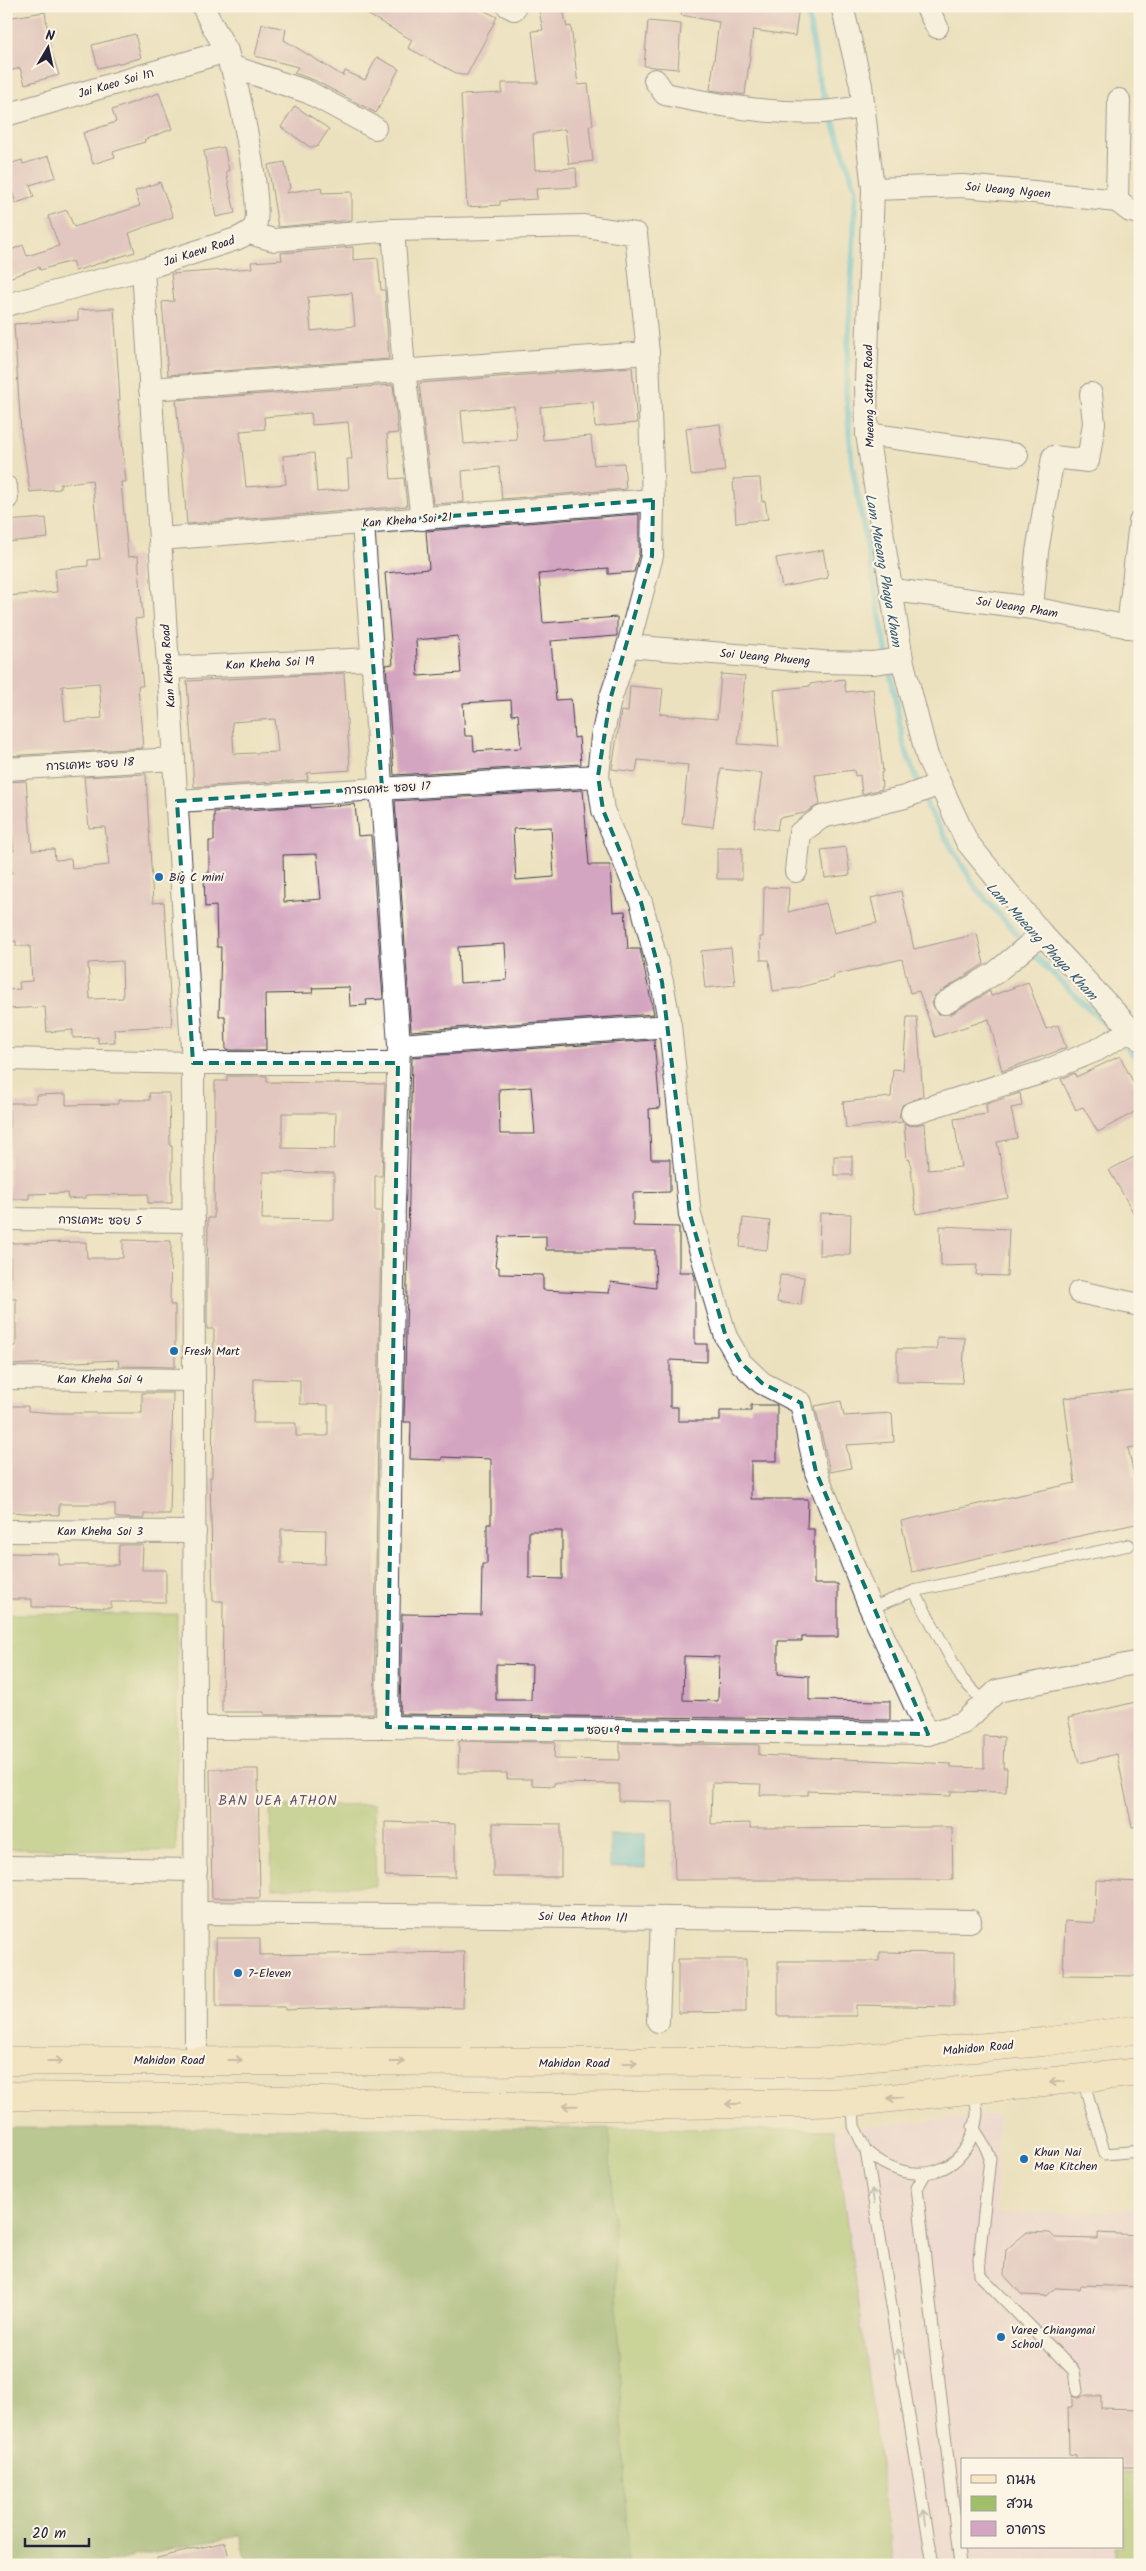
<svg xmlns="http://www.w3.org/2000/svg" width="1146" height="2571" viewBox="0 0 1146 2571" font-family="Kalam,'Playpen Sans Thai',sans-serif">
<rect width="100%" height="100%" fill="#fcf5e5"/>
<filter id="ink" filterUnits="userSpaceOnUse"><feTurbulence type="fractalNoise" baseFrequency=".02" numOctaves="2"/><feDisplacementMap in="SourceGraphic" scale="10" xChannelSelector="R" yChannelSelector="G"/><feConvolveMatrix kernelMatrix="1 2 1 2 8 2 1 2 1" color-interpolation-filters="sRGB"/></filter>
<filter id="wash" filterUnits="userSpaceOnUse"><feTurbulence type="fractalNoise" baseFrequency=".0096" numOctaves="4" result="noise"/><feDisplacementMap in="SourceGraphic" scale="20" xChannelSelector="R" yChannelSelector="G"/><feGaussianBlur stdDeviation="1.12" result="paint"/><feColorMatrix in="noise" values="0 0 0 0 0 0 0 0 0 0 0 0 0 0 0 0 0 1.4 0 .05"/><feComposite in="paint" operator="in"/></filter>
<g filter="url(#wash)">
<rect width="100%" height="100%" fill="#ece1bf"/>
<path fill="#efd0e5" fill-rule="evenodd" d="M998,2114l-2,100 107,-2 37,-4v357h-246l-60,-435zM962,2460h160v87h-160z"/>
<g fill="#9fc069" stroke="#607152">
<path d="M6,1614h171l-1,237 -170,-2z"/>
<path d="M374,1804l2,82 -104,2 -2,-82z"/>
<path d="M609,2128l225,2 60,435h-266z"/>
<path d="M1122,2472h18v93h-25v-18h7z"/>
</g>
<path fill="#7fa65d" stroke="#50644c" d="M6,2128h603l19,437h-380l-8,-30 -149,30h-85z"/>
<rect fill="#5bc1d9" stroke="#3e728a" x="610" y="1834" width="35" height="33"/>
<g fill="none" stroke-linecap="round" stroke-linejoin="round">
<g stroke="#5bc1d9" stroke-width="6">
<path d="M807,6l12,74 37,110 -10,201 6,73 52,282 25,64 47,78 67,76 72,70"/>
<path d="M1122,1041l18,21"/>
</g>
</g>
<g id="blocks">
<g fill="#d4a5c0" fill-rule="evenodd">
<path d="M353,6h122l22,11 -30,58h-7l-52,-27 4,-8z"/>
<path d="M538,6h24l5,21 4,-1 7,59 10,-1 5,41 -4,1 4,35 -24,3 -4,-35 -32,5 2,36 41,-2 1,19 -41,2 1,10 -37,2v4l-33,2 -6,-112 41,-2v-10h36l-6,-52 11,-1z"/>
<path d="M682,6h117l-4,30 -42,-6 -8,65 -35,-5 9,-68 -38,-7z"/>
<path d="M45,12l5,35 9,28 -34,9 -5,-16 -14,4v-54z"/>
<path d="M648,21l33,3 -3,45 -34,-3z"/>
<path d="M262,24l24,5 -2,11 59,36 2,-5 20,9 12,-23 22,12 -23,44 -62,-33 -20,-7 4,-6 -43,-11z"/>
<path d="M135,34l6,24 -43,10 -6,-23z"/>
<path d="M159,93l13,36 -28,11 1,2 -32,10 2,5 -22,7 -10,-31 33,-11 -4,-12z"/>
<path d="M295,106l34,23 -12,18h-7l-29,-20z"/>
<path d="M224,147l5,24h-3l9,42 -19,4 -12,-66z"/>
<path d="M49,156l7,21 -26,8 4,12 -18,6 -10,-28v-10l16,-5 1,4z"/>
<path d="M285,162l5,26 -4,5 35,-6 1,6 30,-1v28l-74,7 -10,-62z"/>
<path d="M160,182l13,35 -44,16 6,19 -60,19 -3,-10 -32,9 -1,-3 -33,12v-27l17,-7 4,11 32,-10 -11,-30 19,-6 7,17 66,-21 -5,-15z"/>
<path d="M353,247v13l25,-2 3,32h4l4,69 -221,16 -6,-73 12,-1 -3,-27 81,-6 -1,-6 31,-2 -1,-7zM352,293l3,33 -44,5 -3,-34z"/>
<path d="M114,308l6,92h-2l8,82h-5l7,75 10,-1 5,62 -8,1 8,67h-5l5,62 -137,8v-160l51,-4 -2,-23 33,-3v-6l12,-1 -8,-79 -32,4v5l-30,3 -9,-60 -7,-108 64,-4v-10zM99,683l3,35 -37,3 -3,-35z"/>
<path d="M632,367l5,56 -42,4 -2,-25 -53,5 3,33 48,-4 3,29 30,-2 2,26 -124,10 -3,-32 -37,4 2,31 -31,2 -14,-121zM514,406l3,34 -53,4 -3,-33z"/>
<path d="M393,385l5,48 -11,1 4,45 13,-1 3,28 -220,18 -11,-124zM311,413l1,12 36,-3 4,37h-5l2,30 -32,3 -3,-39 -31,3 3,28 -40,3 -6,-56 25,-2 -1,-12z"/>
<path d="M720,424l5,47 -34,4 -5,-47z"/>
<path d="M760,478l2,24 3,-1 3,18 -32,4 -3,-44z"/>
<path d="M639,514v40l-5,18 -26,2v-6l-69,6 4,49 74,-6v19l-66,5 5,59 15,-1 3,39 5,-1 2,27 -187,11 -8,-110 7,-1 -8,-91 44,-4 -3,-38zM458,636l3,37 -43,3 -2,-36zM511,700l1,15 6,-1 3,34 -47,3 -1,-15h-8l-2,-33z"/>
<path d="M46,518l2,20 -42,4v-21z"/>
<path d="M823,550l5,28 -46,9 -6,-29z"/>
<path d="M344,673l6,97 -43,3 1,7 -114,7 -7,-106zM275,719l3,33 -44,2 -2,-32z"/>
<path d="M721,674l24,2 -7,68 41,3 -5,-57 36,-4v-2l34,-5 2,13 27,-3 10,83 -2,1 1,16 -20,5 -2,-19 -5,1 -1,-6 -39,5 5,29 -15,9 -26,5 -2,12 -23,-3 8,-54 -41,-4 -8,58 -31,-4 6,-58 -50,-5 -2,12 -24,-3 9,-58 7,1 2,-26 33,3 -3,25 57,5z"/>
<path d="M146,774l7,129 11,-1 8,124 -58,3 1,13 -17,1v-6l-25,1v-8l-26,2 -2,-25 -39,2v-19l14,-1 -1,-7 13,-1 -2,-35h-14v-5l-10,1v-68l6,-1 -2,-22h4l-8,-69 20,-1 6,69 22,-1 1,11 16,-1 1,10 37,-4 -4,-38 -16,1 -5,-51zM122,961l1,37 -33,1 -2,-36z"/>
<path d="M583,790l6,75h21l3,47 12,-1 3,38h12l14,65 -243,17 -16,-230zM551,827l3,50 -38,3 -3,-51zM505,944l2,36 -47,3 -2,-36z"/>
<path d="M355,804l3,32 13,-1 12,164 -17,1 1,5 -17,1 -1,-19 -37,1 1,5 -48,1 1,56h-40l-1,-34h-6l2,-69h-4l-1,-41 -11,1 -1,-33 5,-1v-32h5v-29l96,-6v2zM317,854l4,45 -37,3 -1,-47z"/>
<path d="M846,847l4,28 -25,3 -4,-28z"/>
<rect x="717" y="848" width="25" height="31"/>
<path d="M764,887l25,1 -1,24 38,-9 8,30 43,-10 -6,-25 30,-7 13,58 63,-15 7,30 -50,32 -2,8 6,10h13l39,-23 1,5 37,-14 18,47 12,-4 8,23 -64,23 -13,-52 -54,18 -16,-46 -9,2 -8,-34 -69,16 1,3 -37,10 -24,3 -4,-31h-8l-1,-23h3z"/>
<path d="M731,948l4,37 -30,3 -4,-37z"/>
<path d="M907,1017h10l6,79 -21,9 -3,11 4,6 -57,6 -3,-26 48,-5 2,-28 10,1z"/>
<path d="M654,1040l6,68 -11,1 2,50h19v33l-37,1v33l46,1v45h14l2,5v67h12v18l-37,-2v47h8v14h42v-10h31v-6h26v56h-26v38h57l-1,30h7v55h24v53h-36v4h-24v33l31,2v24l81,1v19l-490,-6 2,-100 79,1 1,-51h5v-40h4v-65l-49,-2v3l-32,-1 1,-37h-7l8,-365zM531,1087l4,47h-35l-1,-45zM546,1236v14h109l1,38 -45,-6 -2,11 -66,-3v-15l-44,-1v-7l-4,-1 4,-29zM529,1531h33v48l-33,-1zM684,1656l35,1 -1,44 -35,-1zM496,1664l36,1 -1,35h-35z"/>
<path d="M1120,1056l20,40v13l-42,23 -15,-25 -7,3 -15,-31 14,-6 1,4z"/>
<path d="M227,1076h40v6l118,2 -3,92h-7v35h6l-7,503 -110,1v-3h-42l1,-111h-10l-3,-124h2l2,-148h-7v-44l1,-67h6l1,-137h12zM282,1113h54l-1,36 -53,-1zM263,1172l71,1v47l-72,-1zM254,1379l46,1v24l28,1v31h-32v-13h-43zM281,1529l45,1 -1,34 -44,-1z"/>
<path d="M149,1093h20l1,53h2v57h-24v-9l-62,1v3l-18,1 -1,-6 -38,1v5h-20v-96h27v-8l30,-1v11l52,-1v-4h32z"/>
<path d="M1020,1093l2,13 -11,2 6,30 -20,4 11,56 -92,16 -6,-55 -3,1 -3,-37 6,3 15,-3 3,47 33,-3 -7,-48 33,-5 -1,-10z"/>
<path d="M1140,1154v70l-31,-54z"/>
<rect x="834" y="1156" width="18" height="19"/>
<path d="M820,1213l31,1 -1,41h-31z"/>
<path d="M743,1218l27,3 -3,29 -27,-3z"/>
<path d="M940,1226l69,3 -2,47 -31,-1 1,-10 -36,1z"/>
<path d="M123,1240l48,1 -1,64h5v62l-56,-1 -1,-6 -107,5v-19h5v-47h-5l-1,-56 76,-1 1,16h36z"/>
<path d="M780,1275l24,2 -3,28 -24,-3z"/>
<path d="M937,1337l28,1 -3,45 -65,-1v-33h40z"/>
<path d="M1140,1389v57l-12,2 12,54v21l-228,49 -11,-51 174,-38 -11,-85z"/>
<path d="M142,1393h31l-3,121h-26v5l-24,-1 -5,-1v-13h-56v11l-50,-3 -1,-106h20v5l28,2h86z"/>
<path d="M841,1401l3,15 48,-3 2,29 -48,3 5,23 -21,4 -15,-66z"/>
<path d="M119,1545h24l-1,25h24v32h-55v6l-79,-1v-8h-23v-46l50,1v11h59z"/>
<path d="M1140,1701v125l-8,1 -15,-73 -38,9 -11,-45z"/>
<path d="M984,1736l20,1 -1,31h4l-1,24 -55,-1v5l-143,-5v4h-48l1,-11 -49,-1 -1,41 39,-1v5l202,-1 1,53h-278l-2,-78 -54,-1v-17l-65,-1v3l-22,-1v-6h-25v-6h-49l1,-32 96,1 -1,17 66,1v-17l139,2v10l192,9v3l33,1z"/>
<path d="M210,1769h48l2,129h-48z"/>
<path d="M385,1822l70,2v53l-70,-1z"/>
<path d="M493,1823l68,1v53h-68z"/>
<path d="M1096,1880l44,2v94l-77,-1 2,-54 30,2z"/>
<path d="M216,1938h44v17l204,-3 -1,56 -77,-2 -101,4v-3h-69z"/>
<path d="M879,1952l75,1v54l-98,-2v11h-78v-55h101z"/>
<path d="M678,1959h68v53l-68,1z"/>
<path d="M1027,2232l23,1 5,5 43,1v-6l42,2v52l-60,-2 -1,4 -24,-1 -8,8 -25,-1 -18,-20 2,-25z"/>
<path d="M1072,2396l6,2 5,-2h18v12l39,1v58h-18v-7h-46v-5l-7,-1 -1,-47h4z"/>
<path d="M225,2542l6,23h-74v-7z"/>
</g>
</g>
</g>
<g filter="url(#ink)">
<use href="#blocks" fill-opacity="0" stroke="#403f4f" stroke-width="1"/>
<g fill="none" stroke-linecap="round" stroke-linejoin="round">
<defs>
<g id="service">
<path d="M871,1608l43,-17"/>
<path d="M985,1703l-23,-24 -48,-88 215,-46"/>
<path d="M1083,2080l22,74 35,-3"/>
<path d="M853,2102l1,24 12,25 67,414"/>
<path d="M973,2127l13,21 4,10 -11,101 1,16 94,96 3,20"/>
<path d="M866,2151c44,39 104,27 111,-37 0,-8 -2,-16 -2,-24"/>
<path d="M925,2174l-8,14 43,377"/>
</g>
<g id="minor">
<path d="M508,6l6,3"/>
<path d="M842,6l19,79 12,104 -7,193 1,52 35,225 25,97 40,86 75,92 98,105"/>
<path d="M926,6l11,21"/>
<path d="M230,66l78,26 67,36"/>
<path d="M655,80l10,14c60,13 139,27 198,12"/>
<path d="M6,115l221,-64"/>
<path d="M873,189l89,-3 72,6 83,9 13,10 10,2"/>
<path d="M1117,201l2,-101"/>
<path d="M393,230l11,140 18,149"/>
<path d="M249,233l25,7 119,-10 191,-4 52,8 12,119 5,147 -1,56 -24,90 -18,54 -8,37 -4,39 5,34 38,92 21,80 8,44 20,189 36,122 15,26 21,20 39,20 15,69 53,133 59,129"/>
<path d="M143,269l50,794 3,997"/>
<path d="M6,305l137,-36 93,-30c7,-3 15,-7 19,-13 9,-20 -19,-154 -29,-176 -7,-15 -17,-28 -23,-44"/>
<path d="M150,389l498,-36"/>
<path d="M867,434l150,21"/>
<path d="M6,487l1,11"/>
<path d="M363,523l36,522 -5,160 -7,522"/>
<path d="M160,539l493,-39"/>
<path d="M893,590l139,18 108,21"/>
<path d="M1032,608l5,-56 16,-95 35,4 6,-38 -3,-29"/>
<path d="M1128,627l12,-105"/>
<path d="M628,646l194,16 51,1 29,-4"/>
<path d="M168,668l204,-9"/>
<path d="M6,769l168,-10"/>
<path d="M177,801l421,-25"/>
<path d="M796,871l4,-38 22,-16 83,-20 35,-13"/>
<path d="M945,1003l50,-30 47,-39"/>
<path d="M399,1045l271,-19"/>
<path d="M6,1059l187,4h205"/>
<path d="M912,1113l131,-41 54,-22 34,-20"/>
<path d="M6,1219l188,2"/>
<path d="M1079,1292l61,13"/>
<path d="M6,1378l188,2"/>
<path d="M6,1531l189,1"/>
<path d="M195,1728l192,-1 541,7 35,-11 34,-32 143,-29"/>
<path d="M6,1867l190,3"/>
<path d="M196,1913l774,8"/>
<path d="M658,2021l4,-103"/>
</g>
<g id="secondary">
<path d="M6,2061l810,1 227,-20 97,-13"/>
<path d="M6,2096l209,2 335,9 260,-4 43,-1 287,-30"/>
</g>
</defs>
<use href="#service" stroke="#403f4f" stroke-width="13"/>
<use href="#minor" stroke="#403f4f" stroke-width="24"/>
<use href="#secondary" stroke="#403f4f" stroke-width="29"/>
<use href="#service" stroke="#fff" stroke-width="11"/>
<use href="#minor" stroke="#fff" stroke-width="22"/>
<use href="#secondary" stroke="#fbe6c3" stroke-width="28"/>
</g>
<defs><path id="oneway-shaft" d="M-6 0H5M1.5-3L5.5 0L1.5 3" fill="none" stroke-width="1.6" stroke-linecap="round" stroke-linejoin="round" transform="scale(1.25)"/></defs>
<g stroke="#998e86">
<use href="#oneway-shaft" transform="translate(235 2060)"/>
<use href="#oneway-shaft" transform="translate(55 2061)"/>
<use href="#oneway-shaft" transform="translate(397 2062)"/>
<use href="#oneway-shaft" transform="translate(630 2063)"/>
<use href="#oneway-shaft" transform="translate(1057 2082) rotate(174)"/>
<use href="#oneway-shaft" transform="translate(895 2098) rotate(175)"/>
<use href="#oneway-shaft" transform="translate(733 2104) rotate(179)"/>
<use href="#oneway-shaft" transform="translate(570 2106) rotate(179)"/>
</g>
<g stroke="#9c9ca7">
<use href="#oneway-shaft" transform="translate(873 2196) rotate(-99)"/>
<use href="#oneway-shaft" transform="translate(899 2356) rotate(-99)"/>
<use href="#oneway-shaft" transform="translate(925 2517) rotate(-99)"/>
</g>
</g>
<path d="M0 0H1146V2571H0ZM653,500l-1,56 -42,144 -12,76 5,34 38,92 21,80 28,233 36,122 15,26 21,20 39,20 15,69 112,262 -541,-7 11,-664h-205l-16,-262 205,-13 -19,-265z" fill="#ece1bf" fill-opacity=".55" fill-rule="evenodd"/>
<path fill="none" stroke="#0f766e" stroke-width="4" stroke-dasharray="10 6" stroke-linejoin="round" d="M653,500l-1,56 -42,144 -12,76 5,34 38,92 21,80 28,233 36,122 15,26 21,20 39,20 15,69 112,262 -541,-7 11,-664h-205l-16,-262 205,-13 -19,-265z"/>
<g fill="#1f6fb2" stroke="#fcf5e5" stroke-width="2">
<circle cx="159" cy="877" r="5"/>
<circle cx="174" cy="1351" r="5"/>
<circle cx="238" cy="1973" r="5"/>
<circle cx="1024" cy="2159" r="5"/>
<circle cx="1001" cy="2337" r="5"/>
</g>
<g text-anchor="middle" stroke-width="4.5" stroke-linejoin="round" paint-order="stroke">
<g font-size="12" fill="#22223b" stroke="#fcf5e5">
<text transform="translate(116 83) rotate(-16)" y="4">Jai Kaeo Soi 1ก</text>
<text transform="translate(1008 190) rotate(5)" y="4">Soi Ueang Ngoen</text>
<text transform="translate(199 251) rotate(-18)" y="4">Jai Kaew Road</text>
<text transform="translate(869 396) rotate(-91)" y="4">Mueang Sattra Road</text>
<text transform="translate(407 520) rotate(-4)" y="4">Kan Kheha Soi 21</text>
<text transform="translate(1017 607) rotate(9)" y="4">Soi Ueang Pham</text>
<text transform="translate(765 657) rotate(5)" y="4">Soi Ueang Phueng</text>
<text transform="translate(270 663) rotate(-3)" y="4">Kan Kheha Soi 19</text>
<text transform="translate(168 666) rotate(-94)" y="4">Kan Kheha Road</text>
<text transform="translate(90 764) rotate(-3)" y="4">การเคหะ ซอย 18</text>
<text transform="translate(387 788) rotate(-3)" y="4">การเคหะ ซอย 17</text>
<text transform="translate(100 1220) rotate(1)" y="4">การเคหะ ซอย 5</text>
<text x="100" y="1383">Kan Kheha Soi 4</text>
<text x="100" y="1535">Kan Kheha Soi 3</text>
<text transform="translate(603 1730) rotate(1)" y="4">ซอย 9</text>
<text transform="translate(583 1917) rotate(1)" y="4">Soi Uea Athon 1/1</text>
<text transform="translate(978 2048) rotate(-5)" y="4">Mahidon Road</text>
<text x="169" y="2064">Mahidon Road</text>
<text x="574" y="2067">Mahidon Road</text>
</g>
<g font-size="12" fill="#22223b" stroke="#fcf5e5" text-anchor="start">
<text x="169" y="881">Big C mini</text>
<text x="184" y="1355">Fresh Mart</text>
<text x="248" y="1977">7-Eleven</text>
<text x="1034" y="2156">Khun Nai<tspan x="1034" dy="14">Mae Kitchen</tspan></text>
<text x="1011" y="2334">Varee Chiangmai<tspan x="1011" dy="14">School</tspan></text>
</g>
<g font-size="14" font-style="italic" fill="#365a72" stroke="#fcf5e5">
<text transform="translate(884 570) rotate(80)" y="5">Lam Mueang Phaya Kham</text>
<text transform="translate(1042 941) rotate(47)" y="5">Lam Mueang Phaya Kham</text>
</g>
<g font-size="14" letter-spacing="1" fill="#60506a" stroke="#fcf5e5">
<text x="278" y="1805">BAN UEA ATHON</text>
</g>
</g>
<rect width="1146" height="2571" fill="none" stroke="#fcf5e5" stroke-width="25"/>
<rect x="961" y="2458" width="162" height="90" fill="#fcf5e5" stroke="#a5a1a1"/>
<rect x="971" y="2475" width="25" height="8" fill="#fbe6c3" stroke="#a5a1a1"/>
<text x="1006" y="2484" font-size="15" fill="#22223b">ถนน</text>
<rect x="971" y="2496" width="25" height="15" fill="#9fc069" stroke="#a5a1a1"/>
<text x="1006" y="2508" font-size="15" fill="#22223b">สวน</text>
<rect x="971" y="2521" width="25" height="15" fill="#d4a5c0" stroke="#a5a1a1"/>
<text x="1006" y="2534" font-size="15" fill="#22223b">อาคาร</text>
<g transform="translate(48 48) rotate(9)" stroke="#fcf5e5" stroke-width="4" paint-order="stroke">
<path d="M0-4L9 19L0 12L-9 19Z" fill="#22223b"/>
<text y="-8" font-size="14" font-weight="bold" text-anchor="middle" fill="#22223b">N</text>
</g>
<path d="M25 2538v8h64v-8" fill="none" stroke="#22223b" stroke-width="2.5"/>
<text x="32" y="2538" font-size="15" fill="#22223b" stroke="#fcf5e5" stroke-width="4" paint-order="stroke">20 m</text>
</svg>
